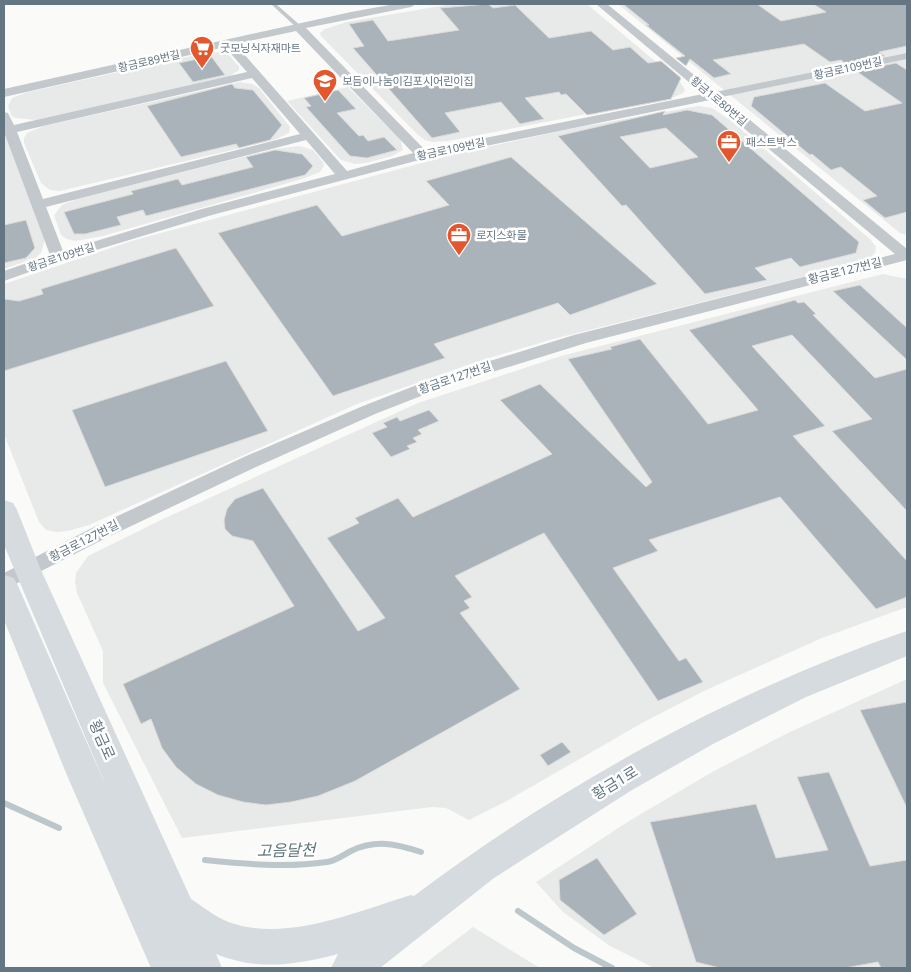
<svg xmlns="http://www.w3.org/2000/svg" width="911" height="972" viewBox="0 0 911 972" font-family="'Noto Sans','Noto Sans KR',sans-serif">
<rect width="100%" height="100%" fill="#fafaf8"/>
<g fill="#e8e9e9">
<path d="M452,4h135l94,79 4,7 -2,3 -9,4 -226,44 -16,1 -7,-2 -7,-5 -97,-99 -1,-3 5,-4 22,-7z"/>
<path d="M618,4h289v231l-7,-2z"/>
<path d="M210,52l15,1 5,3 9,11v3l-9,6 -194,44 -21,-2 -4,-3 -3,-9 4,-8 16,-6z"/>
<path d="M240,82l12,2 7,4 27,34 4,5 -1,6 -15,7 -214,51 -10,-1 -9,-7 -17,-40v-5l3,-5 17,-7z"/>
<path d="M348,87l53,53 2,10 -11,6 -26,7 -11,1 -14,-4 -54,-59z"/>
<path d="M698,106l14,2 18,12 140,119 6,8 -1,6 -5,5 -12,5 -305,76 -74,22 -122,43 -268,121 -21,6 -12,1 -10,-2 -7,-8 -35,-88v-150l131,-44 320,-86 114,-25z"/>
<path d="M4,132l41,107 -4,14 -6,5 -31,11z"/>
<path d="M299,146l14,4 10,12 1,4 -4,6 -18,7 -199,57 -28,5 -8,-2 -6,-4 -7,-20 8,-10 17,-7 196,-49z"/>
<path d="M883,274l24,5v328l-85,31 -118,53 -62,32 -137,79 -36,18 -23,-12 -14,-1 -250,31 -79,-155v-32l-26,-58 -2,-11 1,-9 12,-17 75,-37 255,-116 143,-47z"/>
<path d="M907,679v289h-253l-44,-22 -47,-34 -27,-30 93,-61 85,-50 74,-38z"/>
<path d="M473,927l67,41h1h-122z"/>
</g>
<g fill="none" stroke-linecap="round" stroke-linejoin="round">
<g stroke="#bbc7cb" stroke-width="6">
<path d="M4,803l55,25"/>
<path d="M205,860c40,4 81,8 122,2 9,-1 16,-7 24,-11 25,-12 45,-7 70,1"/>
<path d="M518,911l56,37 38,20"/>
</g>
</g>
<g fill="#aab3b9" stroke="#dcdcda" fill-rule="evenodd">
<path d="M488,4l5,4 22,-3 34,33 42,-7 22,19 17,-3 18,16 13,-2 20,17 -10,21 -84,16 -21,-21 -5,1 -2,-3 -34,6 19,21 -24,5 -19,-22 -56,11 15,19 -28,6 -79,-90 11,-2 -15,-22 24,-4 15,21 71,-11 -19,-22z"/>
<path d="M623,4h134l24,17 45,-9 -13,-8h94v42l-28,6 6,4 -39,8 -5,-4 -11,2 -26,-18 -91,16 18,14 -17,4 -24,-19 -4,7 -10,-8 9,-2 -39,-31h3z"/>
<path d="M211,56l14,19 -32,7 -14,-19z"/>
<path d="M896,63l11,7v142l-22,6 -22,-18 14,-4 -36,-29 -10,3 -19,-16 -2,1 -59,-49 3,-9 71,-14 40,28 37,-8 -46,-32z"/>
<path d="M232,84l3,4 18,2 29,35 -12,15 -31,8 -3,-4 -55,13 -34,-51z"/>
<path d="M338,90l18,19 -19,4 22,23 4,-1 5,6 16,-4 13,13 -30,8 -17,-2 -44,-49 5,-1 -7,-8z"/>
<path d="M687,110l25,5 147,127 -3,11 -56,14 -9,-9 -36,10 12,12 -62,14 -79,-89 -4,1 -64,-70 107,-25 -2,4zM666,128l32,29 -48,11 -30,-31z"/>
<path d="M275,150l27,4 11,12 -8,9 -159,41 -3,-6 -26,7 4,8 -36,9h-11l-10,-22 69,-18 -2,-3 47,-12 4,6 71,-18 -7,-10z"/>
<path d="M511,157l146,127 -87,31 -12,-12 -124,41 11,14 -112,38 -115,-163 99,-28 25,31 107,-31 -23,-24z"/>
<path d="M26,220l9,28 -9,10 -22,5v-38z"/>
<path d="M176,248l38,58 -210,65v-72l15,2 24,-7 -2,-5z"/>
<path d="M860,285l47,43v32l-74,-69z"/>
<path d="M795,300l3,3 6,-1 12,12 -3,1 62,63 32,-9v142l-75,-80 40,-12 -80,-84 -40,11 73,80 -32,10 114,125v36l-31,12 -96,-112 -131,43 9,11 -45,17 66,93 7,-3 17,24 -45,19 -114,-168 -89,43 17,21 -8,4 6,7 -10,5 60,76 -165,92 -37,15 -27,6 -25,3 -23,-3 -25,-7 -22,-11 -20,-17 -14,-19 -11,-29 -10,5 -18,-40 171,-78 -41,-65 -21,-5 -7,-7 -1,-9 3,-11 8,-10 28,-11 95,143 27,-13 -58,-80 32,-15 -4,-5 43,-20 15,19 139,-63 -52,-54 40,-16 106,103 6,-5 -84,-123 44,-10 -2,-2 30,-8 68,85 50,-14 -69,-80z"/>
<path d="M226,361l42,70 -163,56 -33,-77z"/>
<path d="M429,410l10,11 -21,9 4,4 -9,4 4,4 -10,4 3,3 -19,8 -19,-24 15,-6 -4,-4 14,-6 3,4z"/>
<path d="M907,702v106l-47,-98z"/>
<path d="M562,742l9,10 -23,14 -8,-11z"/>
<path d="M829,772l41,94 37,-6v108h-26l-3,-6 -33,6h-125l-24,-6 -46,-140 106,-18 20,54 52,-8 -31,-73z"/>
<path d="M597,858l40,56 -33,21 -44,-35 -1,-20z"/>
</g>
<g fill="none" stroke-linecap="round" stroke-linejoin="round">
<path fill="#c3c8cc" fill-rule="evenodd" d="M271,4h5l25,22v2h-4z"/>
<path fill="#c3c8cc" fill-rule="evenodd" d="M395,4h21l-5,3 -105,21 119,122 278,-56 -107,-90h11l108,88 192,-39v6l-185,38 185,152v11l-321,83 -142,44 -69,27 -119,53 -148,70 -104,53v-17l90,-46 150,-70 119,-51 69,-27 142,-44 321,-81 -185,-154 -287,59 -211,56 -149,45 -59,21v-10l46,-16 -46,-123v-20l4,1 6,12 233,-53 -22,-25 -221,50v-8l347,-77zM296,31l117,122 -66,18 -112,-127zM252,78l48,56 -257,65 -26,-67zM306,140l29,34 -133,35 -139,42 -17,-44z"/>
<path fill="#d6dbdf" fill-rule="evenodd" d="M4,500l9,3 4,7 24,60 150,329c14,9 28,21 44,25 54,17 124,-13 176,-29l3,1c144,-109 322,-207 493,-265v25l-101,41 -93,47 -81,46 -138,88 -114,90h-49l7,-14c-42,11 -81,17 -122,0l6,14h-71l-85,-195 -62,-153v-45l10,3 4,8 91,207 -105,-248z"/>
</g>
<defs>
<symbol id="supermarket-pin" viewBox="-11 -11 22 30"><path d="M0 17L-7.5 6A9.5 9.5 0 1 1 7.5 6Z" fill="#e4572e" stroke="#fff"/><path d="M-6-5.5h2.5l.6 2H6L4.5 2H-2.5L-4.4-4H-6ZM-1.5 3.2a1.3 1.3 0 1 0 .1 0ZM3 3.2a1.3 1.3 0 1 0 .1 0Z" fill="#fff"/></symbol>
<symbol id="school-pin" viewBox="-11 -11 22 30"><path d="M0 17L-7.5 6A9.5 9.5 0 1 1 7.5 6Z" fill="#e4572e" stroke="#fff"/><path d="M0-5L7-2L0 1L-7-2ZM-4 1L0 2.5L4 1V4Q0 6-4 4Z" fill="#fff"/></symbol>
<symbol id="office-pin" viewBox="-11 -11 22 30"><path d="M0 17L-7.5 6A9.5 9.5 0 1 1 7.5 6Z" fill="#e4572e" stroke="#fff"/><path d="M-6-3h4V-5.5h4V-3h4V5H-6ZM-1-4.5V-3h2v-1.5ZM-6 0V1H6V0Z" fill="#fff"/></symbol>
</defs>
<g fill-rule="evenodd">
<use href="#supermarket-pin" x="188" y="34" width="28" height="38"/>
<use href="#school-pin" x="311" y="67" width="28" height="38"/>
<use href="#office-pin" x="715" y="128" width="28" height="38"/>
<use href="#office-pin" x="445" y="221" width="28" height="38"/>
</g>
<g text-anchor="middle" stroke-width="5" stroke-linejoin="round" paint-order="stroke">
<g font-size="11" fill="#657683" stroke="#fff" text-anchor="start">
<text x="220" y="52">굿모닝식자재마트</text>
<text x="342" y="85">보듬이나눔이김포시어린이집</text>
<text x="746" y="146">패스트박스</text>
<text x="476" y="239">로지스화물</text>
</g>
<g font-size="11" fill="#657683" stroke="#fff">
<text transform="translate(149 61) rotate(-13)" y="4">황금로89번길</text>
<text transform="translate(848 68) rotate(-12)" y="4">황금로109번길</text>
<text transform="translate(719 101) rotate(40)" y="4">황금1로80번길</text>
<text transform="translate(451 149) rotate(-12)" y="4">황금로109번길</text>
<text transform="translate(61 257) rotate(-18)" y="4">황금로109번길</text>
</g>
<g font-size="12" fill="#657683" stroke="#fff">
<text transform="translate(845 271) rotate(-14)" y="4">황금로127번길</text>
<text transform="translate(455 378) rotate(-19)" y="4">황금로127번길</text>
<text transform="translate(84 541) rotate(-27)" y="4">황금로127번길</text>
</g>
<g font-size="15" fill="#657683" stroke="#fff">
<text transform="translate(102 740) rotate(66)" y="5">황금로</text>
<text transform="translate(615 783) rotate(-31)" y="5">황금1로</text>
</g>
<g font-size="16" font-style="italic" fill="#60757c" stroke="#fff">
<text transform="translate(286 850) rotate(-1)" y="6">고음달천</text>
</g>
</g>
<rect width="911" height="972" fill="none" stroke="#657683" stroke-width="10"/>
</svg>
